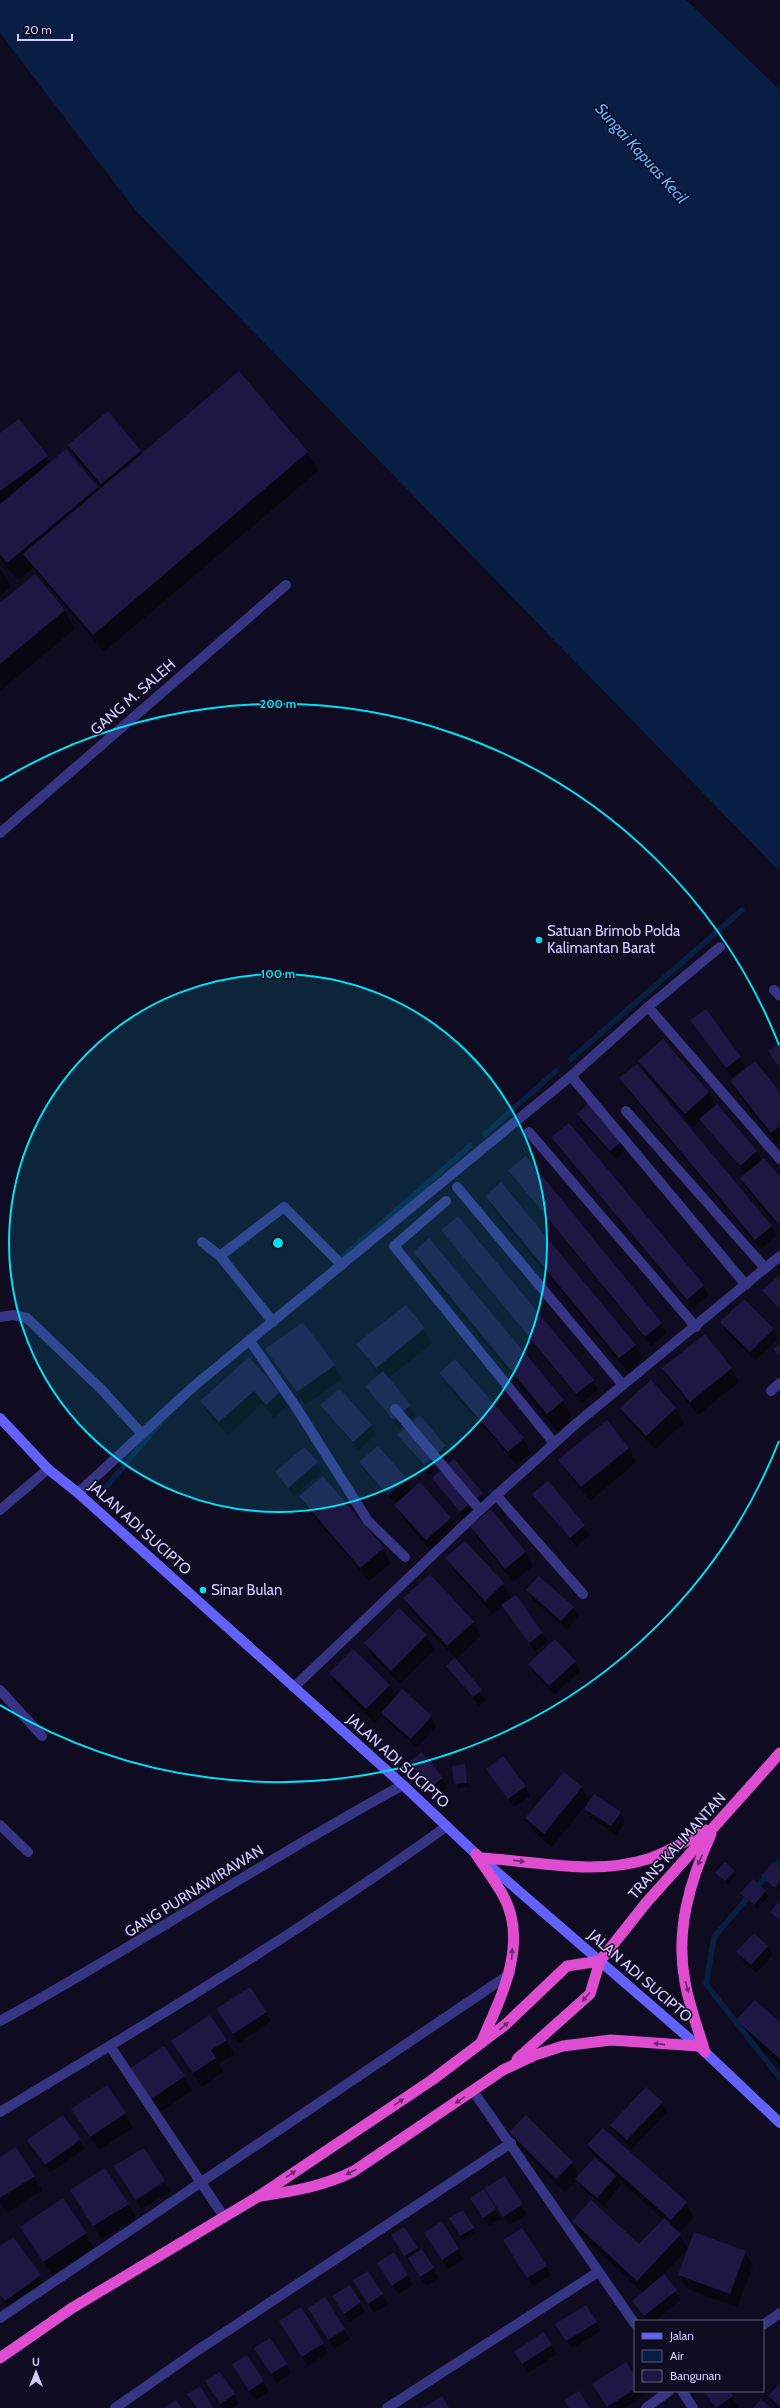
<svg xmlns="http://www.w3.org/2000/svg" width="780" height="2408" viewBox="0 0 780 2408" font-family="Cabin,sans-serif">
<rect width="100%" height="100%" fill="#0f0c21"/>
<path fill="#081f43" d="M0,0h686l94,90v782l-644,-661 -136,-178z"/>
<g fill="#0007">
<path d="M239,372l69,81 10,18 -214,181 -71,-84 -15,12 -18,-21v-125l47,23 3,6 47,25 2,3 3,-3 -25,-29 -8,-14 39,-32 34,41z"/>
<path d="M0,568l11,19 -11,9z"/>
<path d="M0,604l64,6 11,19 -75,62z"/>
<path d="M705,1010l41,57 -14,10 -40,-57z"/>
<path d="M663,1041l46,52 7,13 41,45 5,10 18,18v50l-31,-37 -8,-14 5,-4 -45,-54 -8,7 -42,-48 -2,1 123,147 5,9 -16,13 -132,-157 -8,-14h28l-10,-17z"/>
<path d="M731,1081l49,13 -1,52 -40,-51z"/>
<path d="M578,1114l43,27 5,9 -10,9 -33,-35z"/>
<path d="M569,1124l134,162 6,9 -16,13 -135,-162 -5,-9z"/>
<path d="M525,1157l136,167 6,9 -16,13 -136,-167 -6,-9z"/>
<path d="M486,1196l149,150 11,18 -15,12 -134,-162z"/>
<path d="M442,1230l151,151 5,9 -16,13z"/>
<path d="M429,1240l134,161 10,18 -15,13 -134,-162 -10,-18z"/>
<path d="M780,1276v36l-16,-22z"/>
<path d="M406,1306l27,37 -45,35 27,37 -16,14 -33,-43 13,-11 -21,-31z"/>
<path d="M721,1322l52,8 5,9 -23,22 -29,-30z"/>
<path d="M267,1349l67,16 8,14 -37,26z"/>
<path d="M249,1358l30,34 8,14 -13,12 -12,-14 -34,31 -19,-20 -8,-14z"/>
<path d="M455,1360l68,79 8,14 -14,12 -69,-78 -8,-14z"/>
<path d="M731,1368l8,14 -41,33 -27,-33 -8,-13z"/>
<path d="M651,1382l25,27 8,14 -29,26 -26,-27 -8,-14z"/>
<path d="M340,1390l31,36 5,9 -18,15 -36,-45z"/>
<path d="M398,1435l47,11 6,9 -22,19z"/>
<path d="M304,1448l18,24 -28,24 -18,-24z"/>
<path d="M629,1448l7,14 -46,39 -22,-27 -8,-14z"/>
<path d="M454,1461l33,42 -21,17 -33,-42z"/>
<path d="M360,1463l46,16 6,11 8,-6 30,35 8,13 -24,22 -31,-35 -8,-16 -30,-31z"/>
<path d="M323,1477l60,72 8,14 -22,18 -61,-71 -8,-14z"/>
<path d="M548,1482l42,53 -14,11 -42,-52z"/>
<path d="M471,1526l54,26 8,14 -20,16 -34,-42z"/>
<path d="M465,1542l38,42 9,15 30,34 5,9 -12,10 -33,-46 -9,8 -38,-42 -8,-13z"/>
<path d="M527,1590l46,17 5,9 -11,14 -34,-30z"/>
<path d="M404,1598l69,24 8,14 -25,23 -44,-47z"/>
<path d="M426,1636l8,14 -34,34 -27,-27 -8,-14z"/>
<path d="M455,1660l31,40 -7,6 -31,-40z"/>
<path d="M575,1662l5,9 -26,24 -20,-22 -5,-9z"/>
<path d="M330,1673l60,12 6,12 35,20 5,9 -19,22 -29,-26 -5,-8 -8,9 -37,-36z"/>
<path d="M410,1762l32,16 5,9 -11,10z"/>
<path d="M464,1766l5,21 -11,1 -5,-21z"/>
<path d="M487,1769l38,17 5,10 -16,11z"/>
<path d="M581,1787l9,15 30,11 5,9 -9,13 -25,-17 -7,-11 -32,40 -18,-15 -8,-13z"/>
<path d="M780,1870v19l-2,2 -15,-15z"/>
<path d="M734,1871l2,4 -8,10 -11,-12z"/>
<path d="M753,1881l15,15 -11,13 -15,-16z"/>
<path d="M780,1902v22l-9,-12z"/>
<path d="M768,1946l5,9 -17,18 -13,-12 -5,-9z"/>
<path d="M266,2012l5,9 -32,22 -16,-25z"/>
<path d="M737,2020l43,3v42l-35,-31z"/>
<path d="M226,2040l8,14 -15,10 4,8 -21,15 -21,-32z"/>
<path d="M131,2070l53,7 8,13 -33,23z"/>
<path d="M107,2086l26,42 -34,22 -19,-27z"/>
<path d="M662,2103l5,9 -35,37 -15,-15 -5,-9z"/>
<path d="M526,2117l46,46 7,13 16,-18 -7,-12 15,-17 83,74 8,14 -15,17 9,15 -25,26 18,25 -26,21h-8l-14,-20 10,-8 -62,-58 -8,-14 66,25 25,-26 -47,-42 4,7 -18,21 -21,-18 -5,-8 -12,12 -47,-46 -8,-14z"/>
<path d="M80,2140l5,9 -35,24 -21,-32z"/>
<path d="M16,2148l26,42 -35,23 -7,-11v-44z"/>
<path d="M504,2177l23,37 -18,11 -18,-27z"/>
<path d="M165,2183l5,8 -29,18 -5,-8z"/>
<path d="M71,2191l57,13 8,14 -34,21z"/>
<path d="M483,2191l18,28 -12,7 -12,-19z"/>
<path d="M62,2200l32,48 -42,27 -31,-48z"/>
<path d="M462,2211l13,21 -12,8 -13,-21z"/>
<path d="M441,2223l23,36 -16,10 -18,-27z"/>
<path d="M404,2228l15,24 3,-1 17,27 -13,8 -28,-41z"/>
<path d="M13,2238l35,52 -34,24 -14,-18v-48z"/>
<path d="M510,2250l36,16 5,9 -18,11z"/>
<path d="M745,2252l8,14 -16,41 -50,-18 -8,-14z"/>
<path d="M393,2254l20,31 -15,9 -14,-22z"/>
<path d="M368,2273l20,31 -14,9 -14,-23z"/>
<path d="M350,2287l15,25 -15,10 -11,-16z"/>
<path d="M325,2299l25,40 -16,10 -25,-40z"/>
<path d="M300,2309l28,44 -20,13 -22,-36z"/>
<path d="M596,2322l5,9 -29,18 -10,-16z"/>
<path d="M551,2345l6,9 -29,19 -8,-12z"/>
<path d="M247,2356l22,35 -14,9 -16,-26z"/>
<path d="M261,2358l25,6 5,9 -14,10z"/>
<path d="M635,2378v13h8l2,4 -20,13h-17l-10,-14z"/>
<path d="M780,2384v24h-4l-7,-12z"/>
<path d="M212,2391l22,4 5,9 -7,4h-9z"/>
<path d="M705,2391h23l10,15 -3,2h-19z"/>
</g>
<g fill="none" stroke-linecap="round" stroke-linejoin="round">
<g stroke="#081f43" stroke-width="5.5">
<path d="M571,1059l171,-149"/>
<path d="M485,1134l71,-63"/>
<path d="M336,1263l134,-117"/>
<path d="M106,1487l54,-64"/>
<path d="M780,1860l-66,77 -8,47 74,94"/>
</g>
</g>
<g fill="#1f1743">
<path d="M239,371l69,81 -215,183 -70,-81z"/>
<path d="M108,411l33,40 -40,33 -33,-39z"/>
<path d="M19,419l29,37 -48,35v-58z"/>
<path d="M66,449l32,38 -91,76 -7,-9v-50z"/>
<path d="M35,574l30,36 -65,54v-61z"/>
<path d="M706,1009l35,48 -15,11 -36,-48z"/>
<path d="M663,1039l46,53 -24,22 -47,-53z"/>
<path d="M780,1043v25l-12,-17z"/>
<path d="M755,1061l25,31v34l-9,7 -41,-52z"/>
<path d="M637,1064l135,162 -17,14 -136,-162z"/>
<path d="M588,1104l34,37 -12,10 -33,-37z"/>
<path d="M717,1104l40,47 -17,15 -41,-47z"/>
<path d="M569,1123l135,162 -17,15 -136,-163z"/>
<path d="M526,1156l136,167 -17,14 -137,-167z"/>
<path d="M764,1158l16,19v49l-40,-48z"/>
<path d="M501,1182l135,163 -17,13 -134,-162z"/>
<path d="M458,1216l136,164 -18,14 -135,-164z"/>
<path d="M429,1238l135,162 -17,14 -134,-162z"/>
<path d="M780,1275v35l-18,-20z"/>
<path d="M744,1299l30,30 -24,23 -30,-30z"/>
<path d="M406,1305l19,23 -49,40 -20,-24z"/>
<path d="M303,1322l32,43 -38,27 -32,-43z"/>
<path d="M705,1334l27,34 -42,34 -28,-34z"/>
<path d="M780,1343v14l-7,-8z"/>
<path d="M249,1357l31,35 -14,13 -12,-14 -35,31 -19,-21z"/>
<path d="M455,1359l69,79 -16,14 -69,-79z"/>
<path d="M383,1371l28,34 -18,15 -28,-34z"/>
<path d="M651,1380l25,28 -30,28 -26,-28z"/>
<path d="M340,1389l32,36 -19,17 -33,-37z"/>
<path d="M420,1415l26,31 -22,19 -27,-30z"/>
<path d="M607,1420l22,28 -48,39 -23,-27z"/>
<path d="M378,1446l29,33 -19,17 -29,-34z"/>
<path d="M304,1447l14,15 -30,26 -13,-16z"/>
<path d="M454,1459l29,34 -23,19 -28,-34z"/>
<path d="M323,1476l61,72 -24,20 -61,-72z"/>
<path d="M548,1481l37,44 -15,13 -38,-44z"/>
<path d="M420,1482l31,36 -25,22 -32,-35z"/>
<path d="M491,1509l35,43 -21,17 -35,-43z"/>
<path d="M465,1541l39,42 -19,18 -40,-43z"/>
<path d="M430,1574l44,48 -27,24 -44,-48z"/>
<path d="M539,1576l35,31 -13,14 -35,-31z"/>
<path d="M516,1595l27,38 -14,10 -28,-38z"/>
<path d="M399,1608l28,27 -36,36 -27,-28z"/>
<path d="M555,1639l21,22 -27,25 -21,-22z"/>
<path d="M353,1649l37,36 -24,24 -37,-36z"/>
<path d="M455,1658l27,32 -9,7 -27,-31z"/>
<path d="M402,1689l30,27 -21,23 -30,-26z"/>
<path d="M422,1752l21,26 -13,10 -21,-26z"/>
<path d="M503,1756l23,30 -18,13 -22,-30z"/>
<path d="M465,1764l2,19 -13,1 -2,-18z"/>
<path d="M564,1772l18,15 -38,47 -19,-16z"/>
<path d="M594,1794l27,18 -10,14 -27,-17z"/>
<path d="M725,1862l10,9 -10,10 -10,-8z"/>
<path d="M773,1862l7,6v14l-5,6 -14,-12z"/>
<path d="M753,1879l13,12 -12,14 -14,-12z"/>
<path d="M780,1900v21l-10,-9z"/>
<path d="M754,1933l14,13 -17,19 -15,-13z"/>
<path d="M250,1987l17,25 -34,22 -17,-25z"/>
<path d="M755,2000l25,22v37l-44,-39z"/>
<path d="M210,2015l17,25 -16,10 5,8 -23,15 -22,-32z"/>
<path d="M164,2046l21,30 -35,24 -21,-31z"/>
<path d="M107,2085l19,28 -36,24 -19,-28z"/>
<path d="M646,2087l17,15 -36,38 -17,-15z"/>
<path d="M63,2115l18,24 -36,26 -18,-25z"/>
<path d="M526,2115l47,47 -17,17 -47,-47z"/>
<path d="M603,2128l84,74 -16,18 -84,-75z"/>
<path d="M16,2147l19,29 -35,22v-41z"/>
<path d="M144,2148l21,33 -30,19 -21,-34z"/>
<path d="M595,2157l21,19 -19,22 -22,-19z"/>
<path d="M105,2168l24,36 -36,22 -23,-36z"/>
<path d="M505,2176l18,28 -20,13 -19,-29z"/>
<path d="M484,2189l12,20 -13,9 -13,-20z"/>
<path d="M63,2198l24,35 -44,29 -23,-35z"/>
<path d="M591,2200l48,44 25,-26 17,16 -44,47 -65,-60z"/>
<path d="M463,2210l11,18 -14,8 -11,-18z"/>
<path d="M442,2221l17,28 -17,11 -18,-27z"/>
<path d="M404,2227l14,21 -14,8 -13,-21z"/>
<path d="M522,2228l25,38 -20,12 -24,-38z"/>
<path d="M694,2232l52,19 -16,43 -52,-19z"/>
<path d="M13,2237l28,38 -36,26 -5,-6v-49z"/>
<path d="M422,2249l12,19 -14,9 -12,-19z"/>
<path d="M394,2252l14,23 -16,11 -15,-23z"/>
<path d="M368,2271l15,23 -15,10 -15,-24z"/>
<path d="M664,2274l13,16 -33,26 -12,-15z"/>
<path d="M350,2285l11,17 -17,12 -12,-18z"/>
<path d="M325,2297l20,32 -17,11 -20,-32z"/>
<path d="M586,2305l11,17 -31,19 -11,-17z"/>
<path d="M301,2307l23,36 -22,14 -23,-36z"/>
<path d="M544,2332l8,13 -30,19 -8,-12z"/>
<path d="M270,2338l17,26 -16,10 -17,-26z"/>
<path d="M247,2355l17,26 -15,10 -17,-27z"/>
<path d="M626,2362l9,14v13l-28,18 -15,-23z"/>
<path d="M220,2372l15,22 -15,10 -15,-23z"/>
<path d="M780,2383v24l-12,-11z"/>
<path d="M200,2386l13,21 -1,1h-15l-10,-14z"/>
<path d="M579,2391l11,17h-21l-5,-8z"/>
<path d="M704,2391h26l3,5 -17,12z"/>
<path d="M442,2396l7,12h-27z"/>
<path d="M761,2399l10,9h-18z"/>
<path d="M176,2400l6,8h-19z"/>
</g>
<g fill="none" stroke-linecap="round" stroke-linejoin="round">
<g stroke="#363483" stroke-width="10">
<path d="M0,833l286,-248"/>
<path d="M774,990l6,6"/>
<path d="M648,1007l132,152"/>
<path d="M571,1076l175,209"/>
<path d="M626,1111l139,157"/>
<path d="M529,1132l167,195"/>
<path d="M457,1187l166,198"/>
<path d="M446,1201l-52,45 160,197"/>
<path d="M202,1242l18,14"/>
<path d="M0,1317l13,-2 14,3 75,72 40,44"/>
<path d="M273,1322l-53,-66 64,-49 58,58"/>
<path d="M250,1341l46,66 72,114 37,36"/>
<path d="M771,1391l9,-8"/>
<path d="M395,1409l85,101"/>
<path d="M78,1493l116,-107 377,-310 77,-69 72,-60"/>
<path d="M496,1495l87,99"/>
<path d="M0,1510l48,-41"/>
<path d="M294,1687l186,-177 98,-88 202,-166"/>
<path d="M0,1690l42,46"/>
<path d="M0,1825l28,27"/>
<path d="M0,2021c137,-75 266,-162 403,-236"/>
<path d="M110,2046l114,171"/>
<path d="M473,2091l162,233"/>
<path d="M0,2112c152,-91 304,-183 447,-286"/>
<path d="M0,2318l510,-344"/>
<path d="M763,2325l17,-12"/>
<path d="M682,2391l11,17"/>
<path d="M115,2408l80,-56 316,-209"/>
<path d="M387,2408l211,-136"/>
<path d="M646,2408l23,-17"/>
</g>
<path stroke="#6462ff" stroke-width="10" d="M0,1418l48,51 30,24 325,292 73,69 229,198 75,71"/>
<g stroke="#de4cd0" stroke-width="11">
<path d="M476,1854c9,14 20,28 28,43 25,48 -4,102 -23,146"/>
<path d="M481,1858c56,3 112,18 167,1 21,-7 40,-19 58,-29"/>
<path d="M705,2052c-7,-23 -16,-47 -20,-70 -10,-52 5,-101 26,-148"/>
<path d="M517,2059l73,-65 10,-33 46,-58 134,-150"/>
<path d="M261,2196c34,-5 63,-10 93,-25l149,-101 32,-15 28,-9 48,-6 87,6"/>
<path d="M0,2358l72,-50 187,-112 173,-116 73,-55 62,-59 33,-5"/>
</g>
</g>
<defs><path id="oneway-solid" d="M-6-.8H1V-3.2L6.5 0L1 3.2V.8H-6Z"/></defs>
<g fill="#6c2970">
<use href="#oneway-solid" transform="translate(700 1860) rotate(112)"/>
<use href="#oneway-solid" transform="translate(519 1861) rotate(6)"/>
<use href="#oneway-solid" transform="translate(512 1954) rotate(-87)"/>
<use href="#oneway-solid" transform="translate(687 1987) rotate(74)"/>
<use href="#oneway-solid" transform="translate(586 1997) rotate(131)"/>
<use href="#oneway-solid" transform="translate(504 2026) rotate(-40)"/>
<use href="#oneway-solid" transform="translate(659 2044) rotate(-174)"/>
<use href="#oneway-solid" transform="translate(460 2100) rotate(146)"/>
<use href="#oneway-solid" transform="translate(399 2102) rotate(-34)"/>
<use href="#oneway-solid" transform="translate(351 2172) rotate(152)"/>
<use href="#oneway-solid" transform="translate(291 2174) rotate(-34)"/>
</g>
<circle cx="278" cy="1243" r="269" fill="#00e1f6" fill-opacity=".12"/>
<g fill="none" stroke="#00e1f6" stroke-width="2">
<circle cx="278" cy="1243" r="269"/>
<path d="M779 1441A539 539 0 0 1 0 1705M0 781A539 539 0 0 1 779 1045"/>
</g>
<g fill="#00e1f6" stroke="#0f0c21" stroke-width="1.5">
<circle cx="539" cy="940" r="4"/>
<circle cx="203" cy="1590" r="4"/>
</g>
<g text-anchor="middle" stroke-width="3" stroke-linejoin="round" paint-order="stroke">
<g font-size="15" fill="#d1cbff" stroke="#0f0c21">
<text transform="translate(133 697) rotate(-41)" y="5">GANG M. SALEH</text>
<text transform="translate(140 1528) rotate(42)" y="5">JALAN ADI SUCIPTO</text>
<text transform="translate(398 1761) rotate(42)" y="5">JALAN ADI SUCIPTO</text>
<text transform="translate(677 1846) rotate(-48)" y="5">TRANS KALIMANTAN</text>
<text transform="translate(194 1891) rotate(-32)" y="5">GANG PURNAWIRAWAN</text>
<text transform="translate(640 1976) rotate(41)" y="5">JALAN ADI SUCIPTO</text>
</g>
<g font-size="15" fill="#d1cbff" stroke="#0f0c21" text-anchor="start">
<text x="547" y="936">Satuan Brimob Polda<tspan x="547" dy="17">Kalimantan Barat</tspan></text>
<text x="211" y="1595">Sinar Bulan</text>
</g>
<g font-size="16" font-style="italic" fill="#59b5ff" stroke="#0f0c21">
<text transform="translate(642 153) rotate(48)" y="6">Sungai Kapuas Kecil</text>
</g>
</g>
<circle cx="278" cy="1243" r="6" fill="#00e1f6" stroke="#0f0c21" stroke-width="2"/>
<g font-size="12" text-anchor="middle" font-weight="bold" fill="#00e1f6" stroke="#0f0c21" stroke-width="3" stroke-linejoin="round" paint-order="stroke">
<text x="278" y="708">200 m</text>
<text x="278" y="978">100 m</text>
</g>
<rect x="634" y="2320" width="130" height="72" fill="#0f0c21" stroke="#5d587a"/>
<rect x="642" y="2333" width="20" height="6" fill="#6462ff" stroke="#5d587a"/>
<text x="670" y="2340" font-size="12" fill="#d1cbff">Jalan</text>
<rect x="642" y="2350" width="20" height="12" fill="#081f43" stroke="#5d587a"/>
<text x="670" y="2360" font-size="12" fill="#d1cbff">Air</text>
<rect x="642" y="2370" width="20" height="12" fill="#1f1743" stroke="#5d587a"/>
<text x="670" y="2380" font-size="12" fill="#d1cbff">Bangunan</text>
<g transform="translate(36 2372)" stroke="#0f0c21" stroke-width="3" paint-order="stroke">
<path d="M0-3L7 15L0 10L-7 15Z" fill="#d1cbff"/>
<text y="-6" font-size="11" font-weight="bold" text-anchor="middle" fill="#d1cbff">U</text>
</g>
<path d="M18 34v6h54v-6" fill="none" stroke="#d1cbff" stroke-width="2"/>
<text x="24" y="34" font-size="12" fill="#d1cbff" stroke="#0f0c21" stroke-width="3" paint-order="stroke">20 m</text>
</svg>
